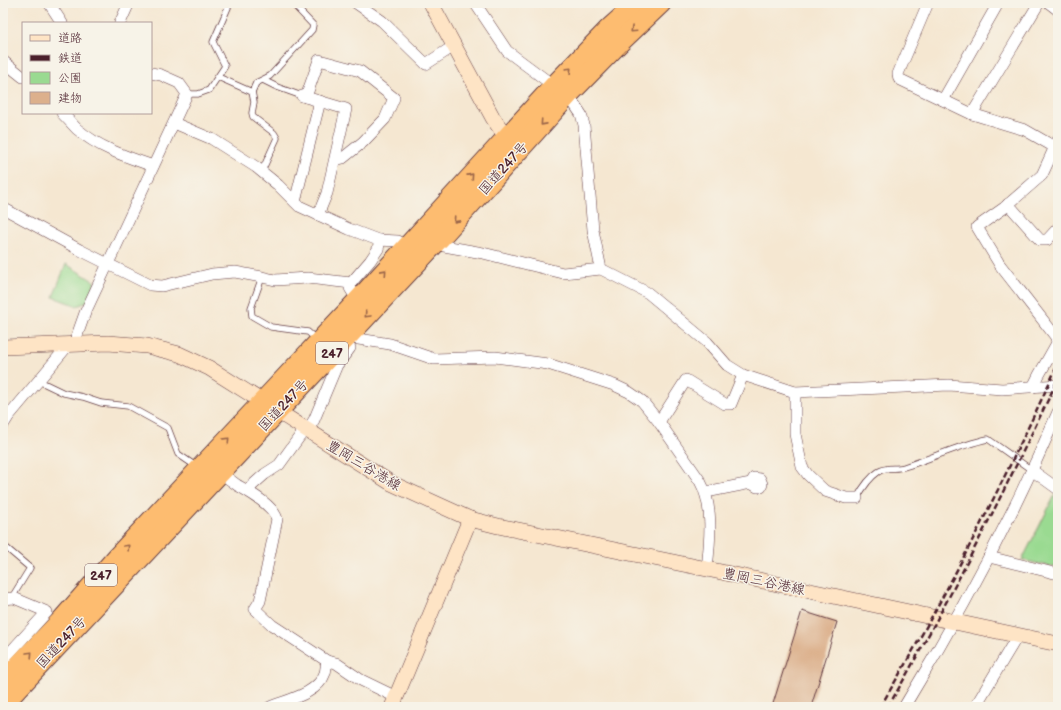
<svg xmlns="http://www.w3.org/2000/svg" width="1061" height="710" viewBox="0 0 1061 710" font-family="'Balsamiq Sans','Klee One',sans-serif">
<rect width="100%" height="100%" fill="#f7f3e8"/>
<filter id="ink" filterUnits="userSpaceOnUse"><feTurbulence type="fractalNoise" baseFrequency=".025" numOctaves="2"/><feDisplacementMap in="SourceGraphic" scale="8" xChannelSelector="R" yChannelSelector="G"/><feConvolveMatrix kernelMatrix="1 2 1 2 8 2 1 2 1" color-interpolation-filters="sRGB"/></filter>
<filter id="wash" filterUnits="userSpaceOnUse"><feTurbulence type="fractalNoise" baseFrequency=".012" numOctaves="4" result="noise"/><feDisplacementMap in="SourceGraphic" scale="16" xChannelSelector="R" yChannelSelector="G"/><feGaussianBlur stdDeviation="0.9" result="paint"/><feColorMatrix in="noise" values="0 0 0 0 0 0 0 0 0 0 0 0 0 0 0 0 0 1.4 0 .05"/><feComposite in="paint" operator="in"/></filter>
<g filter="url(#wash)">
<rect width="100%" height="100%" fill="#f5e7d1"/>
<g fill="#9ada91" stroke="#727c5e">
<path d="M66,264l29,18 -8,20 -10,4 -24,-9z"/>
<path d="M1056,493l2,1v74l-36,-8z"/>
</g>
<g id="blocks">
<path fill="#dcb08c" d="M802,611l35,11 -26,85h-39z"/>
</g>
</g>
<g filter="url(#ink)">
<use href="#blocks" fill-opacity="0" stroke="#643d44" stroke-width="1"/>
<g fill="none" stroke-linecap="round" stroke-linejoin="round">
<defs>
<g id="lane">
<path d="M218,77l34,15"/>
<path d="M263,80l14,7 25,9"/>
<path d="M187,94h11l11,-4 16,-24 -12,-24 17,-39"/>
<path d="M262,171l15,-33 -3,-5 -21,-16 -1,-4 2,-11 -2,-10 4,-9 14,-7 42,-46 1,-5 -21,-22"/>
<path d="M262,277l-11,31 1,8 19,11 37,5 9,8"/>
<path d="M39,381l25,12 19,4 18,6 27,3 40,22 10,26 19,13"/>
<path d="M857,498c5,-9 12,-20 21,-26 9,-6 17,-2 26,-5 29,-9 55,-22 84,-28l45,32"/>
<path d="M3,545l27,23 -16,26 -1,4"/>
</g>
<g id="street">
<path d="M49,3l13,20"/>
<path d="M356,3l26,18 44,43 28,-18"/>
<path d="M475,3l32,48 47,35"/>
<path d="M928,3l-30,71 1,5 73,35 53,16 33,19"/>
<path d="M1049,3l9,7"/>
<path d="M120,23l9,-20"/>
<path d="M3,61l20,16"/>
<path d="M568,95l13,19 3,11 9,105 8,39"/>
<path d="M302,96l44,13 -19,84 -9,22"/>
<path d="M306,97l13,-37 41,11 34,27 -9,21 -22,23 -20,16 -8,2"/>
<path d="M943,100l53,-93 -1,-4"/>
<path d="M62,113c5,5 10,11 15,16 22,19 50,28 76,37"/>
<path d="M972,114l67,-111"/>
<path d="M174,123l38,16 44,28 22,18 21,21 50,23 29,11 20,1 9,5"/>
<path d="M295,202l25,-101"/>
<path d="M1008,204l32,36h7l11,-12"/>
<path d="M3,208l77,42 70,35 12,1 50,-12 23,-2 27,5 13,3 33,-2 43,5"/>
<path d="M439,239l5,7 39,7 80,20 38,-4 47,24 59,49 20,23 16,10 52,17 154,-7 53,4 56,-4"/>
<path d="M358,301l-8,-13 1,-5 19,-22 8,-12 2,-9"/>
<path d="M346,337l44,7 44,15 61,-2 53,7 66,21 15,7 13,9 17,21 41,59c14,25 10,60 7,88"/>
<path d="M74,344l11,-31 102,-219 -8,-11 -18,-8 -10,-2"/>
<path d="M1033,387l6,-12 18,-32 -1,-6 -56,-72 -23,-38 27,-19 38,-33 16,-35"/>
<path d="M795,392v42l7,33 6,8 17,16 21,7h11"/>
<path d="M659,422l27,-42 39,24h6l12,-29"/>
<path d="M3,425l5,-8 57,-68 -1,-5"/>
<path d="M220,471c5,5 11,10 17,14 12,7 36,20 40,34l-17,82 -5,8 17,16 55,36 9,2 25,17 35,17"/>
<path d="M1033,471l25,18"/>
<path d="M247,490l18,-16 14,-9 21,-29 7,-5 7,-11 23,-55 13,-17"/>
<path d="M706,492l45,-9 3,-5 6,1 2,5 -1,3h-4l-6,-4"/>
<path d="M989,557l69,17"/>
<path d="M3,599l11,-1 33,14 -44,48"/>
<path d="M270,707c17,-7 48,-13 55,-34 1,-3 1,-8 2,-12"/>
<path d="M904,707c58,-95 110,-193 154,-295"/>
<path d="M975,707l43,-72"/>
</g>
<g id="secondary">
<path d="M431,3l62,115 13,19"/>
<path d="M3,347l105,-4 39,3 32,8 30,14 182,115 79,36 28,7 209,43 351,75"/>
<path d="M392,707l78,-188"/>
</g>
<g id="highway">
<path d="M3,682l58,-61 57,-65 246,-262 190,-208 56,-58 28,-25"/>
<path d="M3,704l436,-465 129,-144 51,-52 42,-40"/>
</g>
</defs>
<use href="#lane" stroke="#643d44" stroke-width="7"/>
<use href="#street" stroke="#643d44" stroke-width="12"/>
<use href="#secondary" stroke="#643d44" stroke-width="16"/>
<use href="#highway" stroke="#643d44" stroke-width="22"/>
<use href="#lane" stroke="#fff" stroke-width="5.5"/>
<use href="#street" stroke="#fff" stroke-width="11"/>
<use href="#secondary" stroke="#fee4c5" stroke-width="15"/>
<use href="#highway" stroke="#fdbc6f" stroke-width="20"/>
<g stroke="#4a1f2b" stroke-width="2.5" stroke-dasharray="6 3" stroke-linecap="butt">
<path d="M880,707c66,-110 124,-226 178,-343"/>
<path d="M888,707c62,-107 117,-217 170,-328"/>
</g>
</g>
<defs><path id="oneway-chevron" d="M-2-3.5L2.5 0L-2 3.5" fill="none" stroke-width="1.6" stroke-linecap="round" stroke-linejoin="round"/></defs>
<g stroke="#9b664a">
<use href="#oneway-chevron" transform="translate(633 30) rotate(137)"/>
<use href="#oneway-chevron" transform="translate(569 70) rotate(-46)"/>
<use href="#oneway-chevron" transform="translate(543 123) rotate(132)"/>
<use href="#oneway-chevron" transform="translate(471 176) rotate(-48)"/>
<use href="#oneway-chevron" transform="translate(456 220) rotate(132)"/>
<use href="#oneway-chevron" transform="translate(384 272) rotate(-48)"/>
<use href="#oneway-chevron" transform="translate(367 315) rotate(133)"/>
<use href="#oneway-chevron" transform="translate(227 440) rotate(-47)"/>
<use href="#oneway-chevron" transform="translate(127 547) rotate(-46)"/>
<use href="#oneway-chevron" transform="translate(30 654) rotate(-47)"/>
</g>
</g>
<g text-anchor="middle" stroke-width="3" stroke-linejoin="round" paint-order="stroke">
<g fill="#f7f3e8" stroke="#7e5f64" stroke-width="1">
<rect x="316" y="342" width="32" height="22" rx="3"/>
<rect x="85" y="564" width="32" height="22" rx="3"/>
</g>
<g font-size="13" font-weight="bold" fill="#4a1f2b">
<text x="332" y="358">247</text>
<text x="101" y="580">247</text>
</g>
<g font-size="14" fill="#4a1f2b" stroke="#f7f3e8">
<text transform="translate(503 168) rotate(-48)" y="5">国道247号</text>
<text transform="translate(283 405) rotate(-47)" y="5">国道247号</text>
<text transform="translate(364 465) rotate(31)" y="5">豊岡三谷港線</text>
<text transform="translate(764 581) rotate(12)" y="5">豊岡三谷港線</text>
<text transform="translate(61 642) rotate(-47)" y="5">国道247号</text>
</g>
</g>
<rect width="1061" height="710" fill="none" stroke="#f7f3e8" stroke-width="16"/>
<rect x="22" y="22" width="130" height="92" fill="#f7f3e8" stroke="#b29e9c"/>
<rect x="30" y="35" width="20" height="6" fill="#fee4c5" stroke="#b29e9c"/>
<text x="58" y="42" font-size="12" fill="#4a1f2b">道路</text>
<rect x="30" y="55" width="20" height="6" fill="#4a1f2b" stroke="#b29e9c"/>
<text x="58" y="62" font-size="12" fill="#4a1f2b">鉄道</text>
<rect x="30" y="72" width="20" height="12" fill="#9ada91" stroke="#b29e9c"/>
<text x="58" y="82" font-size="12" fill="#4a1f2b">公園</text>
<rect x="30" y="92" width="20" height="12" fill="#dcb08c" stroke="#b29e9c"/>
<text x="58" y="102" font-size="12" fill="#4a1f2b">建物</text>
</svg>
